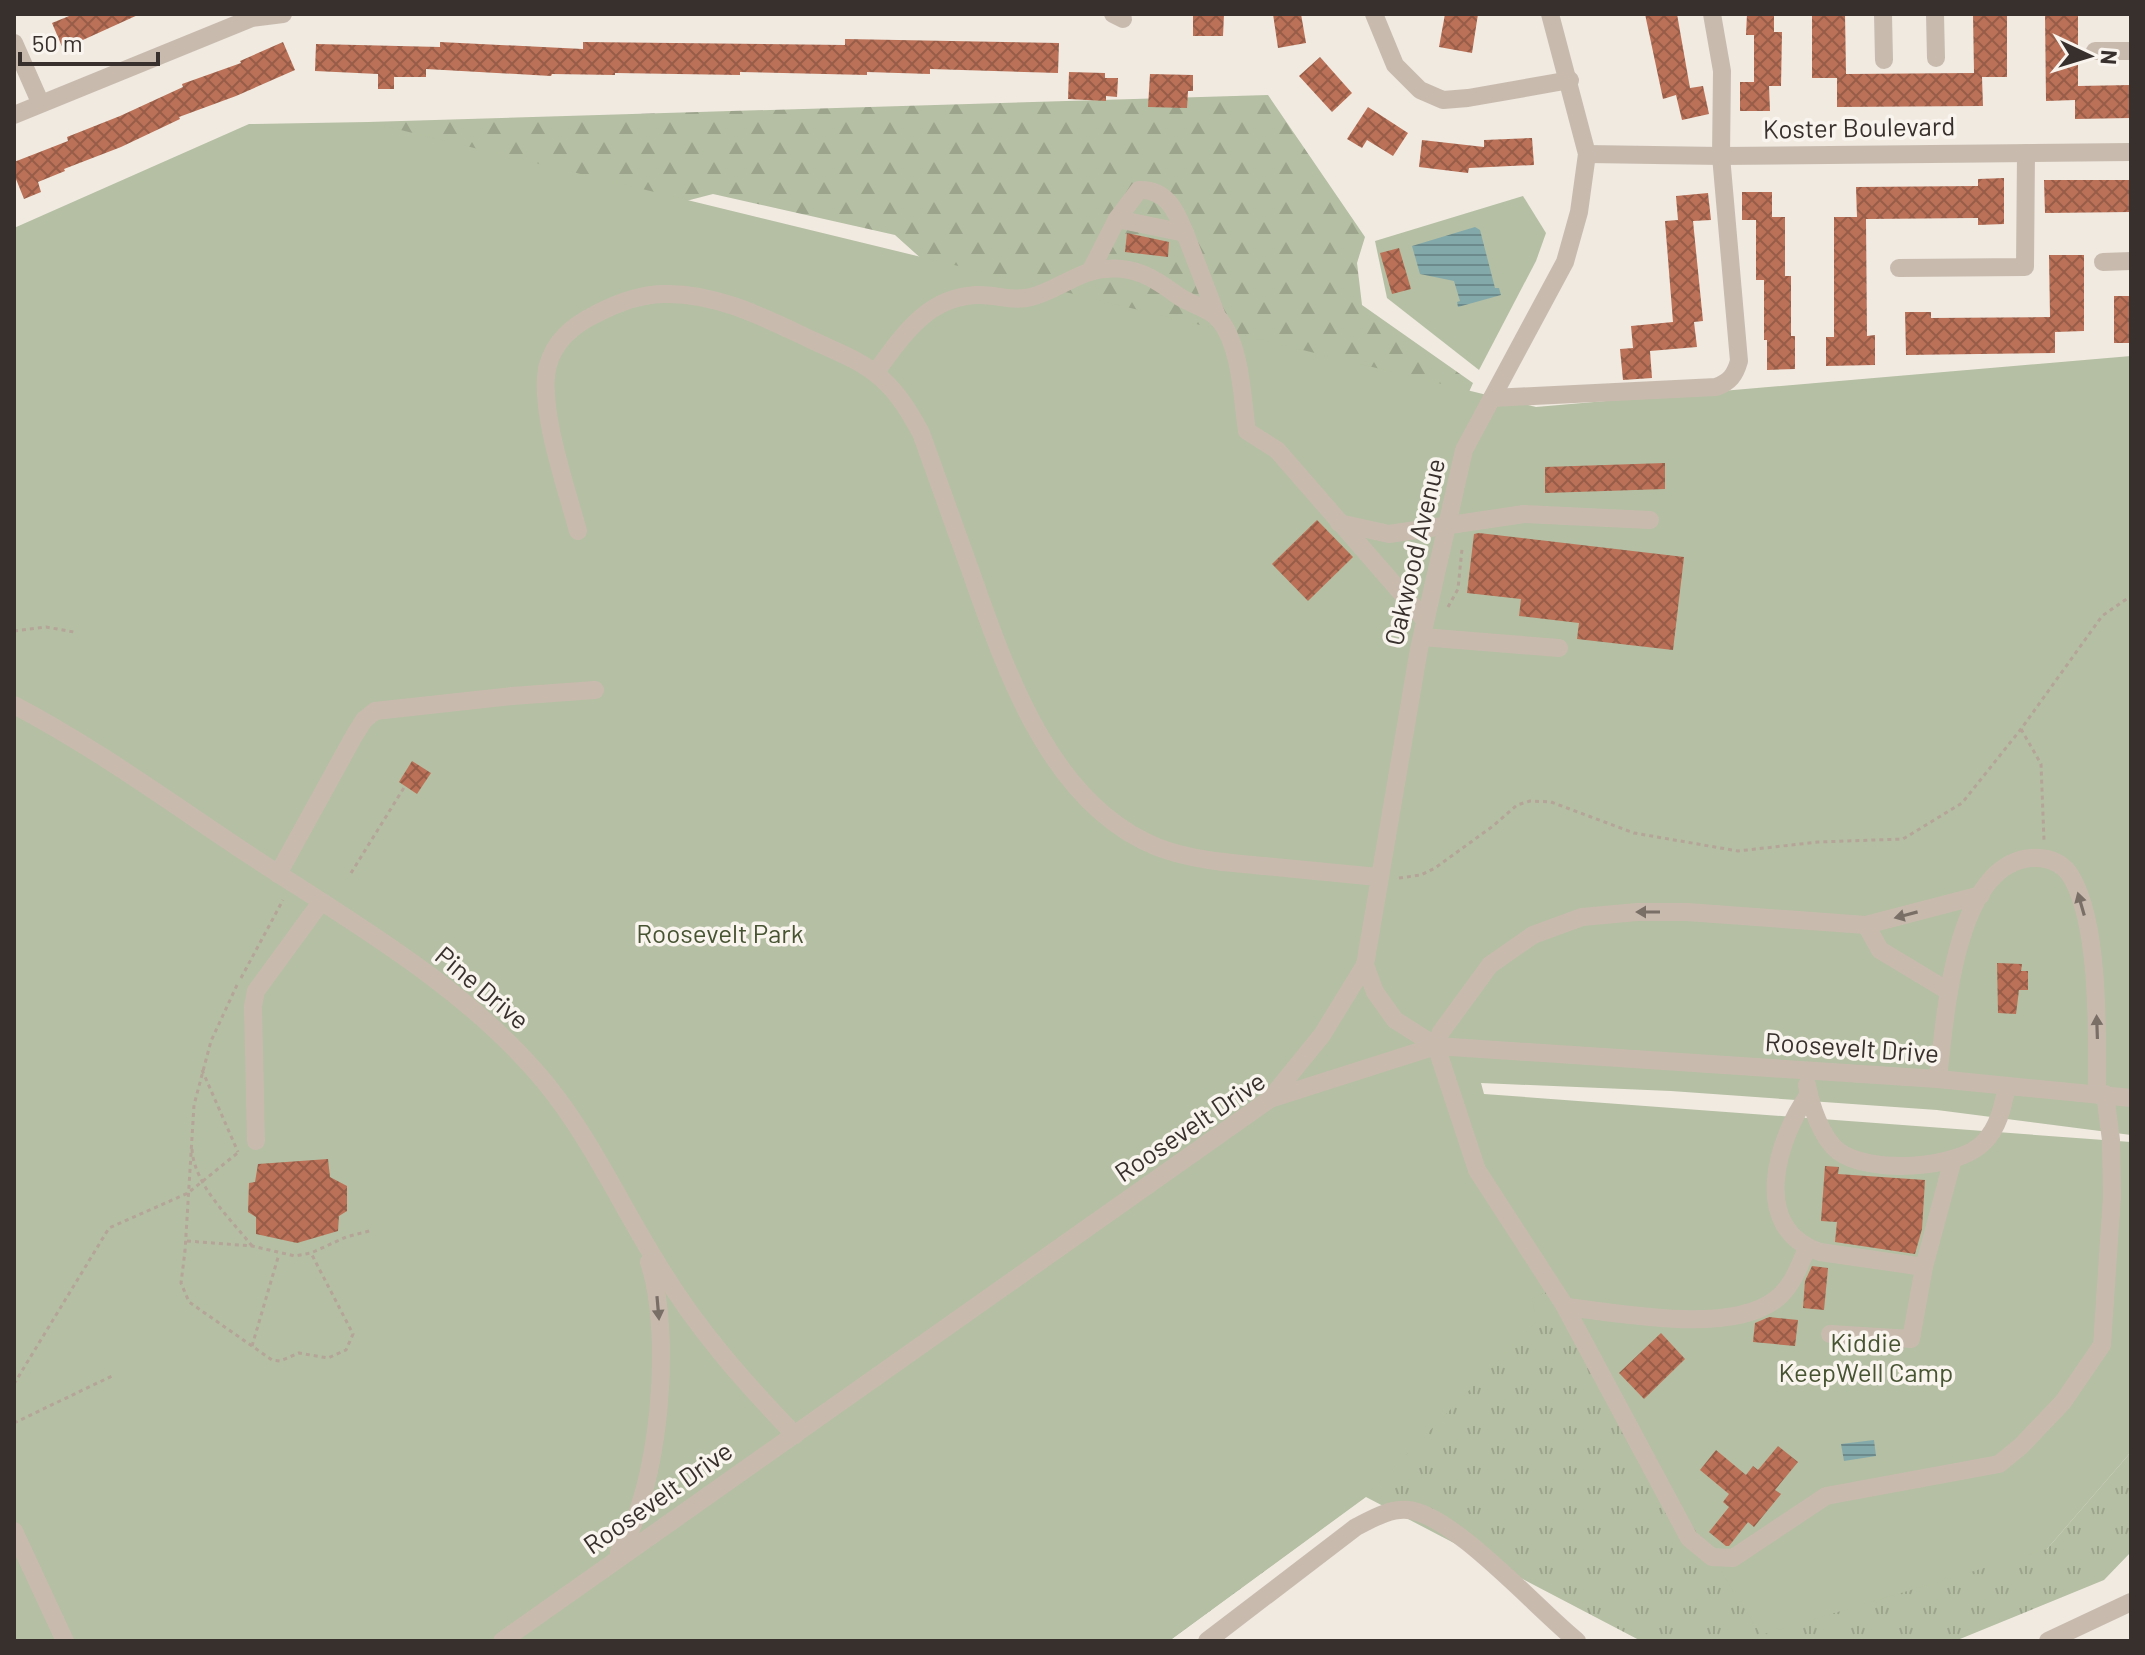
<svg xmlns="http://www.w3.org/2000/svg" width="2145" height="1655" viewBox="0 0 2145 1655" font-family="Barlow,sans-serif">
<defs>
<pattern id="grass-tufts" width="24" height="20" patternUnits="userSpaceOnUse" patternTransform="scale(2)"><rect width="24" height="20" fill="#b5bfa3"/><path d="M3 7l-1-3M5 7V3M7 7l1-3M15 17l-1-3M17 17v-4M19 17l1-3" fill="none" stroke="#9ca48c"/></pattern>
<pattern id="forest-firs" width="22" height="20" patternUnits="userSpaceOnUse" patternTransform="scale(2)"><rect width="22" height="20" fill="#b5bfa3"/><path d="M5 1l3.5 6h-7zM16 11l3.5 6h-7z" fill="#9ca48c"/></pattern>
<pattern id="water-rules" width="6" height="5" patternUnits="userSpaceOnUse" patternTransform="scale(2)"><rect width="6" height="5" fill="#83a9ab"/><path d="M0 2.5h6" fill="none" stroke="#6c8a8b"/></pattern>
<pattern id="building-cross-hatch" width="8" height="8" patternUnits="userSpaceOnUse" patternTransform="scale(2)"><rect width="8" height="8" fill="#ba7157"/><path d="M0 0l8 8M0 8l8-8" fill="none" stroke="#985d48"/></pattern>
</defs>
<rect width="100%" height="100%" fill="#f1eae1"/>
<path fill="url(#grass-tufts)" d="M1546,1291l501,258 84,-97v100l-27,28 -149,61h-314l-275,-144 -197,144h-474z"/>
<path fill="url(#forest-firs)" d="M1268,95l97,142 -8,26 5,42 111,78 -25,56 -415,-80 -138,-124 -182,-41 -196,51 -151,-95 2,-28z"/>
<g fill="#b5bfa3">
<path d="M368,122l1168,285 595,-51v779l-194,-25 -266,-19 -190,-8 3,11 647,48v310l-84,97 -286,86 -215,-343 -14,7 5,22 -172,176 -196,144h-1155v-1413l235,-104z"/>
<path d="M1523,196l23,37 -10,28 -57,109 -92,-72 -12,-57z"/>
</g>
<g fill="url(#water-rules)">
<path d="M1475,227l5,3 15,58h4l2,7 -43,12 -1,-5 3,-1 -6,-20 -34,-7 -8,-28z"/>
<path d="M1874,1440l2,16 -32,5 -3,-17z"/>
</g>
<g fill="url(#building-cross-hatch)">
<path d="M74,14h66l-77,35 -11,-26z"/>
<path d="M1193,14h31l-1,22h-30z"/>
<path d="M1273,14h28l5,29 -28,5z"/>
<path d="M1445,14h33l-6,39 -33,-6z"/>
<path d="M1645,14h32l13,74 13,-2 6,28 -27,6 -6,-25 -13,4z"/>
<path d="M1747,14h27v18h8l-1,54h-12l1,25h-30v-29h14v-47h-8z"/>
<path d="M1812,14h33l1,60 128,-1 -1,-59h34v63h-25l1,29 -146,1v-29h-25z"/>
<path d="M2045,14h33v72l53,-1v33l-56,1v-19l-29,1z"/>
<path d="M845,39l214,4 -1,30 -128,-4v5l-63,-2v3l-127,-3v3l-125,-2v2l-63,-1 -1,2 -125,-7v8h-32v12h-16v-15l-63,-3 1,-27 124,3v-5l143,7v-7l262,3z"/>
<path d="M283,42l12,28 -59,26 -57,21 1,2 -59,28 -57,22 1,2 -27,11 3,10 -17,7 -10,-25v-12l54,-21 -1,-4 53,-21 63,-29 -1,-3 59,-21 -1,-2z"/>
<path d="M1320,57l32,36 -20,19 -33,-36z"/>
<path d="M1069,72l36,1v5h13l-1,19 -11,-1v5l-38,-2z"/>
<path d="M1150,74l43,1v16h-5l-1,17 -39,-1z"/>
<path d="M1368,107l40,26 -15,23 -26,-16 -5,8 -15,-9z"/>
<path d="M1532,138l2,27 -65,3 -1,5 -49,-6 3,-27 62,7v-7z"/>
<path d="M2004,178v46l-26,1v-7l-112,1 1,117 8,-1v30l-49,1v-29h8v-120h23l-1,-30 122,-1v-7z"/>
<path d="M2044,180h87v32l-86,1z"/>
<path d="M1742,192h30v25h13v59h6v60h4v33l-28,1v-30h-3v-60h-8v-60h-14z"/>
<path d="M1708,193l3,27 -18,1 10,100 -9,1 3,25 -47,4 2,27 -29,2 -3,-31 13,-1 -2,-22 42,-4 -8,-101 13,-1 -2,-24z"/>
<path d="M1127,233l42,9 -1,15 -43,-5z"/>
<path d="M1399,248l12,41 -19,5 -12,-41z"/>
<path d="M2049,255h35v76l-29,1v21l-149,2 -1,-43h26v6l119,-1z"/>
<rect x="2114" y="296" width="17" height="47"/>
<path d="M1665,463v26l-120,4v-26z"/>
<path d="M1317,520l36,37 -45,44 -36,-37z"/>
<path d="M1479,533l205,24 -11,93 -96,-11 2,-16 -60,-7 2,-17 -54,-6 7,-59z"/>
<path d="M412,761l19,12 -14,21 -18,-12z"/>
<path d="M1997,963l25,1 -1,7h7v19h-9l-3,24 -18,-1z"/>
<path d="M328,1159l2,18 17,9v25l-8,5 -1,15 -41,12 -41,-9v-17l-8,-5 1,-29 6,-1 3,-18z"/>
<path d="M1825,1166l14,1 -1,7 87,6 -3,49 -7,25 -80,-12 2,-20 -16,-1z"/>
<path d="M1812,1266l16,2 -4,42 -21,-2 2,-27z"/>
<path d="M1769,1317l29,3 -3,26 -42,-4 2,-19z"/>
<path d="M1661,1333l24,26 -41,40 -25,-26z"/>
<path d="M1778,1446l20,16 -23,28 6,4 -27,33 -6,-5 -19,24h-3l-17,-14 20,-25 -6,-5 6,-8 -29,-24 16,-20 30,25 7,-9 5,4z"/>
</g>
<g fill="none" stroke-linecap="round" stroke-linejoin="round">
<g stroke="#b4a598" stroke-width="3" stroke-dasharray="4 4" stroke-linecap="butt">
<path d="M1448,607l10,-18 4,-40"/>
<path d="M14,631l32,-4 28,5"/>
<path d="M2021,729l20,35 3,76"/>
<path d="M351,873l54,-87"/>
<path d="M1399,878l22,-3 14,-7 58,-42 24,-21 13,-4 21,1 83,31 104,18 80,-9 85,-3 59,-36 59,-74 81,-113 29,-20"/>
<path d="M241,978l42,-78"/>
<path d="M237,985l-26,56 -17,64 -9,146 -4,32 8,19 83,58 8,1 19,-8 29,5 18,-8 7,-16 -42,-81"/>
<path d="M202,1070l36,82"/>
<path d="M192,1149c2,36 38,69 60,97"/>
<path d="M187,1241l65,5 43,10 16,-3 35,-16 27,-7"/>
<path d="M252,1346l27,-92"/>
<path d="M14,1384l95,-156 79,-35 52,-42"/>
<path d="M14,1423l98,-47"/>
</g>
<g stroke="#c8bbae" stroke-width="18">
<path d="M1113,14l10,5"/>
<path d="M1374,14l21,51 25,25 23,10 25,-2 102,-18"/>
<path d="M1883,14l1,46"/>
<path d="M1935,14l1,44"/>
<path d="M14,43l26,59"/>
<path d="M2095,51h36"/>
<path d="M14,115l238,-97 31,-4"/>
<path d="M1587,154l134,2 410,-4"/>
<path d="M1117,219l68,14 33,86"/>
<path d="M2103,262l28,-1"/>
<path d="M1899,268l126,-1 1,-114"/>
<path d="M1090,272l27,-53 22,-29c28,-1 37,21 46,43"/>
<path d="M875,373c27,-36 51,-76 102,-78 18,-1 36,7 54,2 26,-6 46,-26 74,-28 30,-3 49,9 72,26 12,9 32,13 42,24 22,27 23,78 28,112l30,19 148,170"/>
<path d="M1492,398l224,-11c14,-5 19,-12 23,-26l-18,-205 1,-85 -10,-57"/>
<path d="M1339,523l50,11 135,-20 126,6"/>
<path d="M578,531c-11,-41 -41,-126 -30,-166 7,-25 25,-40 48,-51 21,-11 44,-20 69,-20 53,-1 102,25 149,47 23,11 49,20 68,38 17,15 28,34 39,54 17,47 34,95 51,142 35,99 79,229 185,272 34,13 71,16 107,19 38,4 76,7 114,11"/>
<path d="M1422,637l137,11"/>
<path d="M14,705c82,43 157,98 234,149 103,68 216,131 296,227 47,57 76,123 115,185 38,63 85,116 136,169"/>
<path d="M278,874l76,-138 10,-16 11,-9 137,-15 83,-6"/>
<path d="M1866,925l14,25 68,41"/>
<path d="M1365,965l10,27 20,28 41,26 41,124 86,133 126,235 23,19 21,1 93,-62 173,-32 22,-18 42,-44 39,-57 10,-149 -1,-56 -6,-46"/>
<path d="M1436,1046l5,-14 49,-67 43,-30 49,-18 55,-5h50l179,13 115,-30"/>
<path d="M1938,1079c7,-57 15,-214 93,-221 17,-1 32,4 41,20 28,50 25,157 25,215"/>
<path d="M1807,1085c4,21 14,52 31,66 30,23 120,19 146,-9 15,-15 19,-37 23,-56"/>
<path d="M1809,1094c-32,44 -60,135 11,158l104,15 29,-108"/>
<path d="M1270,1099l52,-64 43,-70 54,-316 45,-199 101,-188 14,-50 8,-58 -37,-140"/>
<path d="M256,1141l-3,-135 3,-15 65,-89"/>
<path d="M1566,1307c54,6 163,28 209,-7 17,-13 24,-33 32,-52"/>
<path d="M1830,1334l81,5 13,-72"/>
<path d="M14,1531l51,110"/>
<path d="M619,1552c41,-63 54,-219 30,-290"/>
<path d="M502,1641l768,-542 166,-53 502,33 193,19"/>
<path d="M1207,1641l149,-114c16,-8 34,-19 52,-17 45,4 130,100 169,131"/>
<path d="M2048,1641l83,-39"/>
</g>
</g>
<defs><path id="oneway-solid" d="M-6-.8H1V-3.2L6.5 0L1 3.2V.8H-6Z" transform="scale(2)"/></defs>
<g fill="#796f66">
<use href="#oneway-solid" transform="translate(2081 904) rotate(-106)"/>
<use href="#oneway-solid" transform="translate(1648 912) rotate(180)"/>
<use href="#oneway-solid" transform="translate(1906 915) rotate(165)"/>
<use href="#oneway-solid" transform="translate(2097 1027) rotate(-92)"/>
<use href="#oneway-solid" transform="translate(658 1308) rotate(85)"/>
</g>
<g text-anchor="middle" stroke-width="7" stroke-linejoin="round" paint-order="stroke">
<g font-size="26" fill="#38302c" stroke="#f9f4ee">
<text transform="translate(1859 128) rotate(-1)" y="9">Koster Boulevard</text>
<text transform="translate(1415 552) rotate(-77)" y="9">Oakwood Avenue</text>
<text transform="translate(482 988) rotate(40)" y="9">Pine Drive</text>
<text transform="translate(1852 1048) rotate(4)" y="9">Roosevelt Drive</text>
<text transform="translate(1190 1127) rotate(-34)" y="9">Roosevelt Drive</text>
<text transform="translate(658 1498) rotate(-35)" y="9">Roosevelt Drive</text>
</g>
<g font-size="26" fill="#475432" stroke="#f9f4ee">
<text x="720" y="943">Roosevelt Park</text>
<text x="1866" y="1352">Kiddie<tspan x="1866" dy="30">KeepWell Camp</tspan></text>
</g>
</g>
<rect width="2145" height="1655" fill="none" stroke="#38302c" stroke-width="32"/>
<g transform="translate(2089 56) rotate(94)" stroke="#f9f4ee" stroke-width="6" paint-order="stroke">
<path d="M0-6L14 30L0 20L-14 30Z" fill="#38302c"/>
<text y="-12" font-size="22" font-weight="bold" text-anchor="middle" fill="#38302c">N</text>
</g>
<path d="M20 52v12h138v-12" fill="none" stroke="#38302c" stroke-width="4"/>
<text x="32" y="52" font-size="24" fill="#38302c" stroke="#f9f4ee" stroke-width="6" paint-order="stroke">50 m</text>
</svg>
